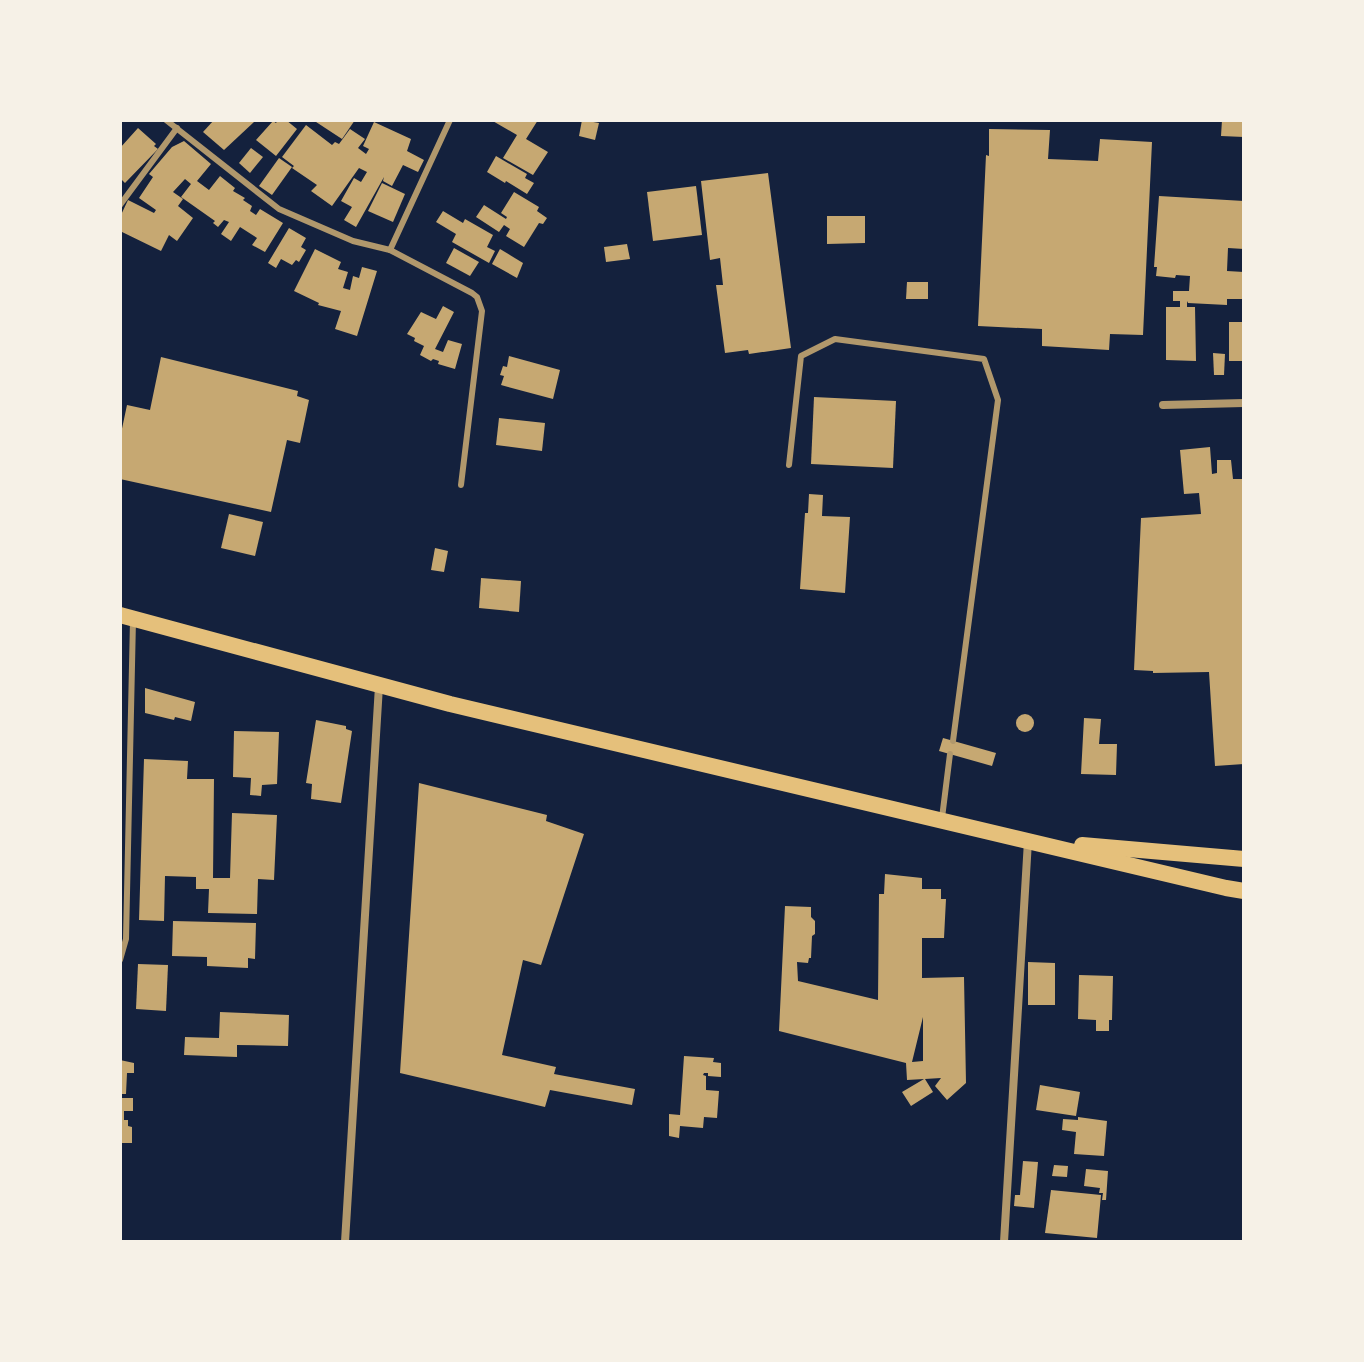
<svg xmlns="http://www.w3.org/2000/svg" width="1364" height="1362" viewBox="0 0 1364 1362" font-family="Cabin,sans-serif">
<rect width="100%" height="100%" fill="#14213d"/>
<g fill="#c6a872" fill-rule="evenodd">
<path d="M214,120h38l2,2 -30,28 -21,-18z"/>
<path d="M278,120h8l11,9 -21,27 -20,-16 17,-19 3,2z"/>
<path d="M313,120h42l-13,19z"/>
<path d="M491,120h47l-12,19 22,13 -15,23 -30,-17 14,-23z"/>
<path d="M582,120l17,3 -4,17 -16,-4z"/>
<path d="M1222,120h22v17l-23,-1z"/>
<path d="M374,122l37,17 -4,12 17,9 -6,12 -15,-7 -11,21 -9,-5 1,-4 -28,50 -12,-7 8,-13 -11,-6 13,-23 7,4 6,-10 -8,-4 -27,38 -21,-15 6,-6 -25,-17 2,-2 -12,-9 24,-32 26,20 3,-3 4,2 11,-15 15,10 -7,9 8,6 3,-5 -6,-3z"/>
<path d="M138,128l18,16 -2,2 4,3 -33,34 -5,-5v-30z"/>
<path d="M989,129l61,1 -2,29 50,2 2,-22 52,3 -9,193 -33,-1 -1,16 -67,-4v-17l-64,-3 8,-171 3,1z"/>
<path d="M184,141l27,23 -14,17 12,9 11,-14 15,12 -2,3 12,7 -2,2 9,6 -2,5 6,4 4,-6 23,14 -18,29 -13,-7 5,-7 -17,-11 -9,14 -10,-7 8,-12 -5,-2 -6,7 -5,-4 2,-2 -34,-24 10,-13 -6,-5 -12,13 10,7 -5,7 15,12 -16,23 -8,-6 -8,16 -41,-20v-14l8,-17 26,13 2,-3 -17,-12 14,-21 -4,-3 23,-27z"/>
<path d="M251,148l12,9 -13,16 -11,-10z"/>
<path d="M496,156l31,18 -2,4 9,5 -7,11 -21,-13 -1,2 -18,-11z"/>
<path d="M279,158l13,9 -20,28 -13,-9z"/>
<path d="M768,173l23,175 -42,6 -1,-4 -23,3 -9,-68h7l-3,-27 -10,2 -9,-79z"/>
<path d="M382,183l23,11 -12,28 -25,-11z"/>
<path d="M696,186l6,49 -49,6 -6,-49z"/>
<path d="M514,192l25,15 -2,4 10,7 -4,6 -4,-1 -15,24 -18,-11 4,-7 -6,-4 -5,7 -23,-15 8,-12 22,14 1,-2 -6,-4z"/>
<path d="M1159,196l85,5v48l-16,-1 -1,23 17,1v27h-17v6l-39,-2 -1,-2v6h8l1,54 -30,-1v-53h14v-6h-7v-10h16l1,-15 -14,-1 -1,3 -19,-2 1,-9h-3z"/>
<path d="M443,211l20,12 2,-4 28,16 -6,12 8,4 -6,12 -37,-21 4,-8 -20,-12z"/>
<path d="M827,216h38v27l-38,1z"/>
<path d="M289,228l17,10 -5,9 5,3 -7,12 -3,-2 -4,5 -11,-6 -5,9 -8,-5z"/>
<path d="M627,244l3,15 -24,3 -2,-15z"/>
<path d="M454,248l25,14 -9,14 -24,-13z"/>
<path d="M315,249l26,13 -3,7 10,3 -5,16 7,2 3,-14 6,2 3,-11 15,4 -20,65 -22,-7 6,-18 -23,-6 1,-2 -25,-12z"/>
<path d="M500,249l23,14 -6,15 -25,-14z"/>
<path d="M907,282h21v17h-22z"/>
<path d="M443,306l11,6 -19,37 8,3 5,-12 14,4 -7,25 -17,-5 1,-3 -6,-2 -2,2 -11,-6 4,-9 -10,-5 1,-3 -8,-4 14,-22 15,7z"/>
<rect x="1229" y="322" width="15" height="39"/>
<path d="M1213,353l12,1 -1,21h-10z"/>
<path d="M509,356l51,14 -7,29 -52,-14 3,-9 -4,-1 3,-9 4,1z"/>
<path d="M161,357l137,34 -1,5 12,4 -9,43 -13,-3 -16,72 -151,-33v-41l7,-33 23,5z"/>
<path d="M814,397l82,4 -3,67 -82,-4z"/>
<path d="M499,418l46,5 -3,28 -46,-6z"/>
<path d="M1210,447l2,27 5,-1v-13h14l2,19h11v285l-29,2 -6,-94 -56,1v-2l-19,-1 7,-152 60,-4 -2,-21 -15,1 -4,-44z"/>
<path d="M809,494l14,1 -1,21 28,1 -5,76 -45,-4 5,-76h3z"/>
<path d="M229,514l34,8 -8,34 -34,-8z"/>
<path d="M435,548l13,3 -4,21 -13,-2z"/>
<path d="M481,578l40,3 -2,31 -40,-4z"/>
<path d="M145,688l50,14 -4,19 -16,-4 -1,3 -29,-7z"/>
<circle cx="1025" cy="723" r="9"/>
<path d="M1084,718l17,1 -2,25h18l-1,31 -35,-1z"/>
<path d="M316,720l30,6v3l6,2 -11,72 -30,-4 1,-15 -6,-1z"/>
<path d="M234,731l45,1 -2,52 -15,1 -1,11 -11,-1 1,-17 -18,-1z"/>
<path d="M943,738l53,15 -4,13 -53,-15z"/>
<path d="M144,759l44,2 -1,18h27l-1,99h17l2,-65 45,2 -3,65 -16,-1 -1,35 -49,-1 1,-24h-13v-12l-31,-1 -1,45 -25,-1z"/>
<path d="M419,783l128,32 -1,6 38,13 -43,131 -18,-5 -21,95 54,12 -2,7 81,15 -3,16 -82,-15 -5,17 -145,-34z"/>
<path d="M885,874l37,4v11h19v10h5l-2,39h-22v40l42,-1 2,106 -19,17 -12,-14 6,-8 -16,1 8,13 -22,14 -9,-14 22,-13 -17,1 -1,-17 -127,-32 6,-125 26,1v10l4,4v13l-3,2 -1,22h-2l-1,5 -11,-1 1,19 80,19 1,-106h5zM923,1017v44l-11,1z"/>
<path d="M173,921l83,2 -1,36 -7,-1v10l-41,-2v-9l-35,-1z"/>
<path d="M1028,962l27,1v42h-27z"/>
<path d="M138,964l30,1 -2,46 -30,-2z"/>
<path d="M1079,975l34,1 -1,44h-3v11h-13v-11l-18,-1z"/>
<path d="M220,1012l69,3 -1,31 -51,-1v12l-53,-2 1,-18 34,1z"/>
<path d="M684,1056l30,2 -1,4 8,1v14l-13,-1v-3h-4l-1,2 3,1v14l13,1 -2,27 -13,-1 -1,11 -23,-2 -1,12 -10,-2v-22l11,1z"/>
<path d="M120,1060l14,3v10h-7l-1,21h-6z"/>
<path d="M1040,1085l40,7 -4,24 -40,-6z"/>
<path d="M120,1098h13v13h-9v9h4v6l4,1v16h-12z"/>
<path d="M1078,1117l29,4 -3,35 -30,-2 2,-22 -14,-2 1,-11 15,1z"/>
<path d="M1023,1161l15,1 -4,46 -20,-2 1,-11h5z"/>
<path d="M1054,1165l14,1 -1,11 -15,-1z"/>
<path d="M1086,1169l22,2 -2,29h-4l1,-7h-4l1,-5 -16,-2z"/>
<path d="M1051,1190l50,5 -4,43 -52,-5z"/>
</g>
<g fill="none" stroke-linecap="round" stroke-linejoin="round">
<g stroke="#b1986c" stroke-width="6">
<path d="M166,120l113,89 74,32 37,9"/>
<path d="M450,120l-60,130 82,43 5,4 5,14 -21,174"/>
<path d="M120,205l57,-77"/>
<path d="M789,465l12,-109 34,-17 149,20 14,41 -45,341"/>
<path d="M942,818l8,-64"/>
<path d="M120,960l6,-21 7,-319"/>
</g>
<g stroke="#b1986c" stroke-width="8">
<path d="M1163,405l81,-2"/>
<path d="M345,1242l34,-556"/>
<path d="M1004,1242l24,-401"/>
</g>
<g stroke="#e5c07b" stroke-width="16">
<path d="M120,615l330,89 776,184 18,3"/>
<path d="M1082,845l162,14"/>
</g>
</g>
<rect width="1364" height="1362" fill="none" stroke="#f6f1e7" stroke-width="244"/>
</svg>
